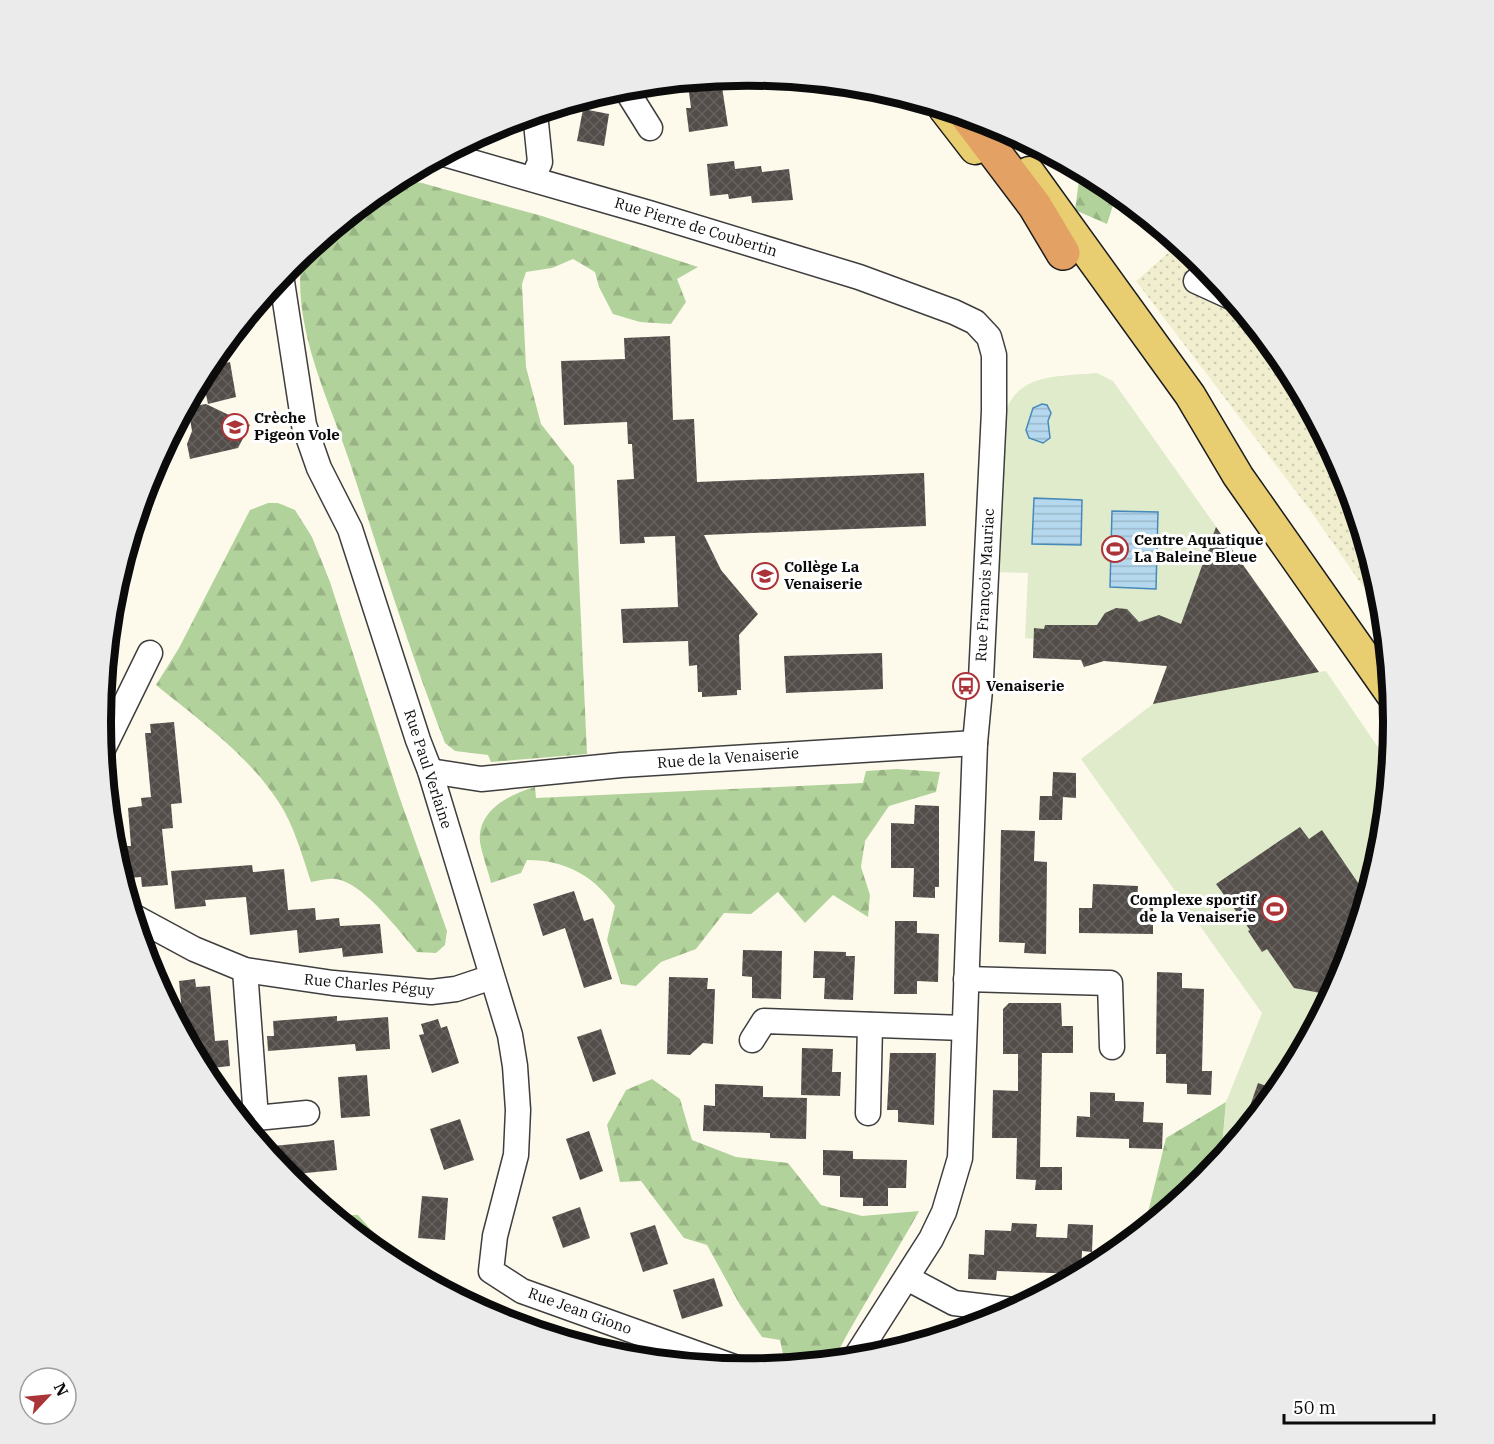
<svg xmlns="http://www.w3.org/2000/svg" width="1494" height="1444" viewBox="0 0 1494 1444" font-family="'IBM Plex Serif',serif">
<defs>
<pattern id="farmland-dots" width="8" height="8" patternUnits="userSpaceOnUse" patternTransform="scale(1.5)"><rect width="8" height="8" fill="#f0eecf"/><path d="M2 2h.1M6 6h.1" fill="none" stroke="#cccbb0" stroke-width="1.8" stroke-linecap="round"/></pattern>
<pattern id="forest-firs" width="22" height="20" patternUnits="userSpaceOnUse" patternTransform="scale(1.5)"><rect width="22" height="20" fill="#b2d29b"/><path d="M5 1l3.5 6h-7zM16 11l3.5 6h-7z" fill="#98b384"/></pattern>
<pattern id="water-rules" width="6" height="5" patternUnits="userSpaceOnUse" patternTransform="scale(1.5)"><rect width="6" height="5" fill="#b6d8ee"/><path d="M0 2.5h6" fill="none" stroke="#9bb8cb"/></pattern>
<pattern id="building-cross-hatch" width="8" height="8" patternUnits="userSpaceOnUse" patternTransform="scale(1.5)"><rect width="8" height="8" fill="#534d49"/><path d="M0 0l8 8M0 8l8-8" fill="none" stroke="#67625f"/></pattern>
</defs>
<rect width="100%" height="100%" fill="#fdfaec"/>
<path fill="url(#farmland-dots)" d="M1171,237l34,28 80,98 60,112 37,121 2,21 -74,-107 -174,-229 32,-28z"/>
<g fill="url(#forest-firs)">
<path d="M1060,159l47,25 10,9 -10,31 -32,-14 5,-37z"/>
<path d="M396,180l26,3 120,33 156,51 -21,12 9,23 -15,22 -31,-2 -27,-8 -14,-27 -4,-15 -22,-13 -21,9 -26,4 -4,12 4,83 15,57 33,42 13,288 -96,8 -3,-7 -33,-4 -10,-8c-35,-91 -64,-184 -94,-277 -22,-68 -60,-138 -49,-212z"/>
<path d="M268,503h10l17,7 17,27 18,45 68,211 49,138 -2,14 -9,8 -19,-1c-17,-20 -55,-71 -82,-73 -8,-1 -16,2 -24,3 -9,-27 -17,-57 -33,-81 -31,-47 -79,-81 -122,-116l23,-37 71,-138z"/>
<path d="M897,769l43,3 -4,20 -47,14 -24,35 -4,26 9,28 -2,22 -35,-22 -28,28 -27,-31 -27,22 -27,-1 -28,36 -35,13 -25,24 -15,-2 -14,-44 8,-34c-22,-31 -50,-46 -88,-46l-6,13 -30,10c-3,-13 -9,-28 -11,-41 -3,-32 30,-48 55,-55l1,11 327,-15 3,-12z"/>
<path d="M652,1079l28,20 12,41 44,17 52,6 33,42 41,11 57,-5c-27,49 -57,95 -83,144l-27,8h-24l-5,-23 -18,-3 -22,-32 -33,-60 -23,-7 -43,-57 -21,1 -13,-57 19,-35z"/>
<path d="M1226,1102l-5,57 -17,21 -60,49 22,-91z"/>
<path d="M332,1215h26l48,55 -19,-10z"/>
</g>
<path fill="#dfebca" d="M1097,373l16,8 206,291 7,-1 64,94 -9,84 -36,121 -60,112 -64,77 5,-57 36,-89 -181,-254 72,-55 14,-38 -63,-5 -20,6 -3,-7 -48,-2 1,-19 -9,-1 3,-65 -30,-1 5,-152c11,-48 54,-43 94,-47z"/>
<g fill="url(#water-rules)" stroke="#468abc" stroke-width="1.5">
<path d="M1042,404l5,1 4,8 -3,8 2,17 -7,5 -14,-5 -3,-8 7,-22z"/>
<path d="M1034,498l48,2 -1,45 -49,-1z"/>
<path d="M1112,511l46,1 -2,77 -46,-2z"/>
</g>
<g fill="url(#building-cross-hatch)">
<path d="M722,87l6,39 -39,6 -3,-24h5l-2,-16z"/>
<path d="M583,109l26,5 -5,32 -27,-5z"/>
<path d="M734,161l1,8 26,-3 1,6 27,-3 4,31 -41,3 -1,-7 -22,3 -1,-5 -18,2 -3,-32z"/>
<path d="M670,336l3,84 21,-1 3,63 227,-9 2,53 -222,9 17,35 37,44 -19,21 2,55h-4v5l-35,2v-5h-4l-1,-27 -8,1 -1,-25 -65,2 -2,-34 57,-2 -3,-71 -31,1 1,6 -25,1 -3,-64 17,-1 -2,-35h-4l-1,-22 -63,3 -3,-64 64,-2 -1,-21z"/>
<path d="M230,362l6,35 -28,7 -6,-28 5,-9z"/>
<path d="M206,404l44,21 -12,23 -48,11 -3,-15 5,-13 -4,-24z"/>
<path d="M1216,527l103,145 -166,32 14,-38 -63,-5 -20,6 -3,-7 -48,-2 1,-30 10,1 1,-4h52l8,-12 11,-5 11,1 12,13 20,-7 22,9z"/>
<path d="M882,653l1,36 -97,4 -2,-37z"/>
<path d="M174,722l8,81 -11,1 2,24 -11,1 6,56 -26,2 -1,-10 -13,1 -3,-32h6l-3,-38 14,-2 -1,-8 10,-1 -6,-64h6l-1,-9z"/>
<path d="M1053,772l23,1v25l-13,-1 -1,23h-23l1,-24h12z"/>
<path d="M915,805l24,1v81h-4v11l-22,-1 1,-29h-23v-45l23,1z"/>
<path d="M1300,827l9,12 13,-9 45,66 -22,74 -14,25 -37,-7 -27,-39 -5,3 -14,-21 2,-1 -34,-46z"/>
<path d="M1001,830l34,1 -1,30 13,1 -1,92 -22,-1 1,-10 -26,-1z"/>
<path d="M252,865l1,7 31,-3 4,41 27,-2 1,12 23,-2 1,8 40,-2 3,29 -40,4 -1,-9 -43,5 -2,-23 -47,5 -4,-38 -41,3 1,6 -31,3 -4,-38z"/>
<path d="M1093,884l45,2 -1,22h16v26l-74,-1v-25h13z"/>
<path d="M574,891l10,30 9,-3 19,61 -28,9 -19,-60 -22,8 -10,-32z"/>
<path d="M895,921h22v12l22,1 -1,48 -21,-1v13h-23z"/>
<path d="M743,950l39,1 -1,48 -29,-1v-21l-10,-1z"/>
<path d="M814,951l32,1v4h9l-2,44 -29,-1 1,-21h-12z"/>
<path d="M1157,972l25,1v15l22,1 -2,82h10l-1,24 -24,-1v-10l-21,-1v-29h-10z"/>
<path d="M669,977l39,1 -1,11h8l-2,55 -10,-1 -13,12 -23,-1z"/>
<path d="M195,979l1,8 14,-1 5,55 13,-1 2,26 -28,3 -18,-35 -5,-53z"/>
<path d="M1009,1003h52l1,23h11v27h-31l-2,114h22v23h-27l1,-10 -20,-1 1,-41h-25l1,-48 25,1v-37h-15v-45z"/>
<path d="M337,1016v5l51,-4 2,32 -34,2 -1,-7 -87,7 -1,-15h7l-1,-15z"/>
<path d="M438,1019l3,9 6,-2 12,37 -27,10 -13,-38 5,-1 -3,-10z"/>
<path d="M601,1029l15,45 -23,8 -16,-45z"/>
<path d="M802,1048l31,1 -1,23h9l-1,24 -39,-1z"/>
<path d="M890,1053h46l-2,72 -36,-3v-12h-11z"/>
<path d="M367,1075l3,41 -29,2 -3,-41z"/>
<path d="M1258,1083l20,7 -35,43 -2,-1z"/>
<path d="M715,1084l48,2v11l44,1 -1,41 -36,-1v-5l-67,-2 1,-26 11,1z"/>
<path d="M1090,1092l25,1v8l29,1 -1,20 20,1 -1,26 -33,-1v-9l-53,-2 1,-21 13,1z"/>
<path d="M460,1119l14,41 -30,10 -14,-41z"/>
<path d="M589,1131l14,40 -23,9 -14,-41z"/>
<path d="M334,1140l3,30 -52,5 -22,-28z"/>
<path d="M823,1150l30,1v8l54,1 -1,28h-18v18h-25v-8l-23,-1v-21l-17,-1z"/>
<path d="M422,1196l26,2 -3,42 -27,-2z"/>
<path d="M580,1207l10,31 -27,10 -11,-31z"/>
<path d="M1012,1223l25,1 -1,13 31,1 1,-14 25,1 -1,27 -10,-1 -1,23 -84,-3 -1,9 -28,-1 1,-25 15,1 1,-25 26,1z"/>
<path d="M655,1225l13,39 -25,8 -13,-39z"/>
<path d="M714,1278l9,28 -41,13 -9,-29z"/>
</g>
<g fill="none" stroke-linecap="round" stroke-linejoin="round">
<defs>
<g id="minor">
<path d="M620,88h5l25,40"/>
<path d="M444,154l205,59 210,64 95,35 21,10 14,15 5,18v56l-13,268 -6,64 -15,415 -16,54 -13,27 -76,119"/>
<path d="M533,178l7,-16 -5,-49"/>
<path d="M281,275l23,150 15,43 31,61 68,211 12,31 80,264 5,31 3,44 -2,45 -21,81 -4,35 31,20 215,77"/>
<path d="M1196,281l35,16"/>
<path d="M103,749l47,-96"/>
<path d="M430,771l51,8 140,-14 354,-22"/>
<path d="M133,916l61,33 51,21 88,13 98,9 25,-3 36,-12"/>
<path d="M245,970l11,148 51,-5"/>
<path d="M966,979l144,4 2,64"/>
<path d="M752,1040l12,-19 200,7"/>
<path d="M868,1113l2,-88"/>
<path d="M907,1278l47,25 59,7"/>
</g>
<g id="major">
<path d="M944,109l31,40"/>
<path d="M1029,172l161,223 48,81 153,218"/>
</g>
<path id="highway" d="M967,116l68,90 28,47"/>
</defs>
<use href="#minor" stroke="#3e3e3e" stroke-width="27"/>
<use href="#major" stroke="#1c1c1c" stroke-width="33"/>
<use href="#highway" stroke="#1c1c1c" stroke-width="36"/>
<use href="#minor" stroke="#fff" stroke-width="24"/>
<use href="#major" stroke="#e8ce70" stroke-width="30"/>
<use href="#highway" stroke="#e3a164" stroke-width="33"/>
</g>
<defs>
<symbol id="school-ring" viewBox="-11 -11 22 22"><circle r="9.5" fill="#fff" stroke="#aa3437" stroke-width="1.5"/><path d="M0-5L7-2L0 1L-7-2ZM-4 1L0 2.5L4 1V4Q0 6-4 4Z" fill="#aa3437"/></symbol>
<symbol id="stadium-ring" viewBox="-11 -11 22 22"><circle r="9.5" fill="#fff" stroke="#aa3437" stroke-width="1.5"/><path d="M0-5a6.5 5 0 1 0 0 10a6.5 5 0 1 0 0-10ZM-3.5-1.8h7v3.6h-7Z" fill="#aa3437"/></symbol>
<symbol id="bus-ring" viewBox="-11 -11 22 22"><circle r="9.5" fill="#fff" stroke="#aa3437" stroke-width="1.5"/><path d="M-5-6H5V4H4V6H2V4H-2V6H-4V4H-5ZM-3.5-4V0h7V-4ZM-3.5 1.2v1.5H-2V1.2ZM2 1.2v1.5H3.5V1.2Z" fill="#aa3437"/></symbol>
</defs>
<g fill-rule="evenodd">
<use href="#school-ring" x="220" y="412" width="30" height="30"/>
<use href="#stadium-ring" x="1100" y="534" width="30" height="30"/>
<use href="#school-ring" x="750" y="561" width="30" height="30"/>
<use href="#bus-ring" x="951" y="671" width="30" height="30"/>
<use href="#stadium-ring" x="1260" y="894" width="30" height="30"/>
</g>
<g text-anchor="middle" stroke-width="6" stroke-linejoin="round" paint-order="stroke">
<g font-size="15" fill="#0b0b0b" stroke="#fff">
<text transform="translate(696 227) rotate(17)" y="5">Rue Pierre de Coubertin</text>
<text transform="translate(985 585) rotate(-87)" y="5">Rue François Mauriac</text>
<text transform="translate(728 758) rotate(-4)" y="5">Rue de la Venaiserie</text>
<text transform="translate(428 769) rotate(72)" y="5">Rue Paul Verlaine</text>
<text transform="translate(369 985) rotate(5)" y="5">Rue Charles Péguy</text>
<text transform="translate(580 1311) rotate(20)" y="5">Rue Jean Giono</text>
</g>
<g font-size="15" font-weight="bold" fill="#0b0b0b" stroke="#fff" text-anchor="start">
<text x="254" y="423">Crèche<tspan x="254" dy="17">Pigeon Vole</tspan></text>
<text x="1134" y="545">Centre Aquatique<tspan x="1134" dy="17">La Baleine Bleue</tspan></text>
<text x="784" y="572">Collège La<tspan x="784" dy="17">Venaiserie</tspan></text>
<text x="986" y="691">Venaiserie</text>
<text x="1256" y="905" text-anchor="end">Complexe sportif<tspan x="1256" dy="17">de la Venaiserie</tspan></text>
</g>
</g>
<path d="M0 0H1494V1444H0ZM111 722a636 636 0 1 1 1272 0a636 636 0 1 1-1272 0Z" fill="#ebebeb" fill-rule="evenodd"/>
<path fill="none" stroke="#0b0b0b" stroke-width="8" d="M111 722a636 636 0 1 1 1272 0a636 636 0 1 1-1272 0Z"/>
<g transform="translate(48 1396) rotate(64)"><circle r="28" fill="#ffffff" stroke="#9d9d9d" stroke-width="1.5"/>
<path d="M0-4.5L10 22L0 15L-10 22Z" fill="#aa3437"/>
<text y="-9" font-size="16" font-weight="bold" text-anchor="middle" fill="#0b0b0b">N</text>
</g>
<path d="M1284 1414v9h150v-9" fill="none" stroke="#0b0b0b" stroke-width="3"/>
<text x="1293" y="1414" font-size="18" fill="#0b0b0b" stroke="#ffffff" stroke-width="4.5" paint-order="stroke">50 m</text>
</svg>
